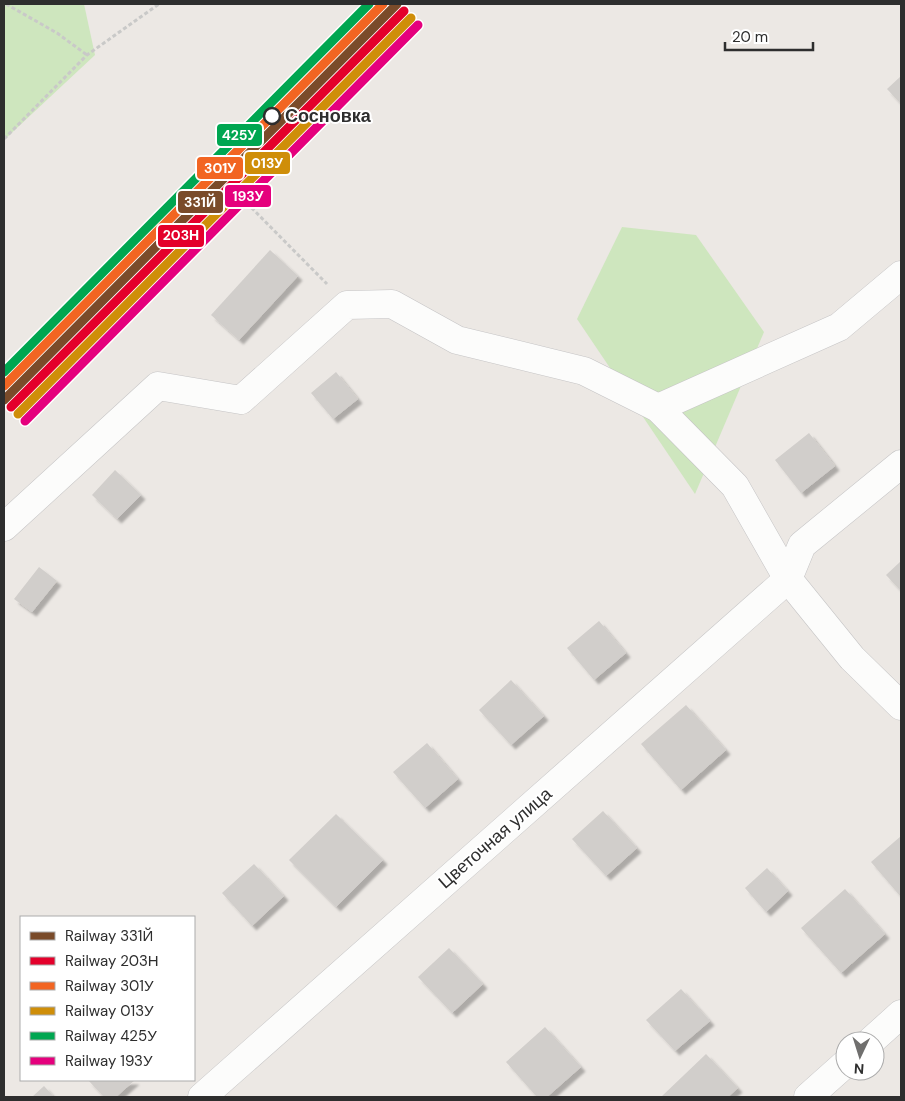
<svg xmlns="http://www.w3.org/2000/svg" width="905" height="1101" viewBox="0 0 905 1101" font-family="'DM Sans',sans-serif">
<defs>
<filter id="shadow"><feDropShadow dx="4.5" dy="4.5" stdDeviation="1" flood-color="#0004"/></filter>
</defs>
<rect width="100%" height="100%" fill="#ece8e4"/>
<g fill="#cee6be">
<path d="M4,4h80l11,51 -91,85z"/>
<path d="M622,227l74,8 68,97 -69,162 -118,-175z"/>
</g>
<g fill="#d1cecb" filter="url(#shadow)">
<path d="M901,76v28l-14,-15z"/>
<path d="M270,250l28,26 -59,64 -28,-25z"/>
<path d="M336,372l22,27 -25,20 -22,-26z"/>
<path d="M809,433l26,33 -34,27 -26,-33z"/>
<path d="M115,470l26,25 -24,24 -25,-24z"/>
<path d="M901,561v30l-15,-16z"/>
<path d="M39,567l18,14 -25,31 -18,-13z"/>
<path d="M599,621l27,32 -32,27 -27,-32z"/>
<path d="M511,680l33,36 -33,29 -32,-35z"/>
<path d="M686,705l40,45 -45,40 -40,-46z"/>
<path d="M427,743l31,36 -33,29 -32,-36z"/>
<path d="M603,811l34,37 -31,28 -34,-37z"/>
<path d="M336,814l47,46 -47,47 -47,-47z"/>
<path d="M901,836v61l-30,-35z"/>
<path d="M254,864l30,32 -32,30 -30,-33z"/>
<path d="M767,868l21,23 -22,21 -21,-24z"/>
<path d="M845,889l40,45 -44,39 -40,-45z"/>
<path d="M449,948l34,36 -31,29 -34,-36z"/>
<path d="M681,989l29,32 -35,30 -29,-31z"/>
<path d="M545,1027l36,40 -34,30h-10l-31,-35z"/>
<path d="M706,1054l32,34 -10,9h-67z"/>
<path d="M88,1080h47l-19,17h-12z"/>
<path d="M44,1086l10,11h-22z"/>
</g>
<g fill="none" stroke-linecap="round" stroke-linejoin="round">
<defs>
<g id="minor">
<path d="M658,408l181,-81 62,-52"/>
<path d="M4,527l154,-141 83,14 106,-95 45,-1 65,36 127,31 74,37 77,78 53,93 64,79 49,48"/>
<path d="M871,1041l30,-27"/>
<path d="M202,1097l586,-518 14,-34 99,-81"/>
<path d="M808,1097l37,-33"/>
</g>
</defs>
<use href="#minor" stroke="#c5c4c5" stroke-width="29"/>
<g stroke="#c9c9c8" stroke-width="3" stroke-dasharray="4 2.5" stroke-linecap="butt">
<path d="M6,4l51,29 30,22"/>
<path d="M4,139l83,-84 72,-51"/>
<path d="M200,158l24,22 103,104"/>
</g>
<use href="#minor" stroke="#fcfcfb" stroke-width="28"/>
<defs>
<path id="rail-1" d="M4,400l393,-396"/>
<path id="rail-2" d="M11,407l393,-396"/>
<path id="rail-3" d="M4,386l379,-382"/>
<path id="rail-4" d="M18,414l393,-396"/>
<path id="rail-5" d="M4,372l365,-368"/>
<path id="rail-6" d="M25,421l393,-396"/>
</defs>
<use href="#rail-1" stroke="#fff" stroke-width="12"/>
<use href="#rail-2" stroke="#fff" stroke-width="12"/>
<use href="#rail-3" stroke="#fff" stroke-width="12"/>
<use href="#rail-4" stroke="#fff" stroke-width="12"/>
<use href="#rail-5" stroke="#fff" stroke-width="12"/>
<use href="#rail-6" stroke="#fff" stroke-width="12"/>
<use href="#rail-1" stroke="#7a4b2a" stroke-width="9"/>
<use href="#rail-2" stroke="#e4002b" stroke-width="9"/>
<use href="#rail-3" stroke="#f26522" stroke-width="9"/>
<use href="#rail-4" stroke="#cf8e09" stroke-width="9"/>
<use href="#rail-5" stroke="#00a651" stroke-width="9"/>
<use href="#rail-6" stroke="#e5007d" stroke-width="9"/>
</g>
<circle fill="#fff" stroke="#2e2e2e" stroke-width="2.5" cx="272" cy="116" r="8"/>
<g text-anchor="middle" stroke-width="4" stroke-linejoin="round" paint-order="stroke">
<g font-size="18" font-weight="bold" fill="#2e2e2e" stroke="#fff" text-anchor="start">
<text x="285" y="122">Сосновка</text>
</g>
<g font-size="18" fill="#2e2e2e" stroke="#fff">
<text transform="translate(495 838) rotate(-41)" y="6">Цветочная улица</text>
</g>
</g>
<g stroke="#fff" stroke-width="2">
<rect x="216" y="123" width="47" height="24" rx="5" fill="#00a651"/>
<rect x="244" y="151" width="47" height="24" rx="5" fill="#cf8e09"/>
<rect x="196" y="156" width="48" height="24" rx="5" fill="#f26522"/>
<rect x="224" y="184" width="48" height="24" rx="5" fill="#e5007d"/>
<rect x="177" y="190" width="47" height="24" rx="5" fill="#7a4b2a"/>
<rect x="157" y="224" width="48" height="24" rx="5" fill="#e4002b"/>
</g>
<g font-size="14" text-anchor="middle" font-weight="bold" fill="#fff">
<text x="239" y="140">425У</text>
<text x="267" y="168">013У</text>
<text x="220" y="173">301У</text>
<text x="248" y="201">193У</text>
<text x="200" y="207">331Й</text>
<text x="181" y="240">203Н</text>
</g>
<rect width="905" height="1101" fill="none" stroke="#2e2e2e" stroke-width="10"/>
<rect x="20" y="916" width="175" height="165" fill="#ffffff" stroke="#ababab"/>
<rect x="30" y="932" width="25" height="8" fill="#7a4b2a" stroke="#ababab"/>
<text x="65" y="941" font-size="15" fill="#2e2e2e">Railway 331Й</text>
<rect x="30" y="957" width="25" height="8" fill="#e4002b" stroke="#ababab"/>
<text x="65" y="966" font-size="15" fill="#2e2e2e">Railway 203Н</text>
<rect x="30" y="982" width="25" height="8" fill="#f26522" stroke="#ababab"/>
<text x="65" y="991" font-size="15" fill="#2e2e2e">Railway 301У</text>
<rect x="30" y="1007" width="25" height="8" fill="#cf8e09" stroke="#ababab"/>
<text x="65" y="1016" font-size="15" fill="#2e2e2e">Railway 013У</text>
<rect x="30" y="1032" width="25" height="8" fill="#00a651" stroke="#ababab"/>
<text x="65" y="1041" font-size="15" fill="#2e2e2e">Railway 425У</text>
<rect x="30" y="1057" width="25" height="8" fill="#e5007d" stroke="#ababab"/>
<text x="65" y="1066" font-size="15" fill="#2e2e2e">Railway 193У</text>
<g transform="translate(860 1056) rotate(184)"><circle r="24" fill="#ffffff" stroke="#ababab"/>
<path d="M0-4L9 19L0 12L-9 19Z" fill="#706f6e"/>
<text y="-8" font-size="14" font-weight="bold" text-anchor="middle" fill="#2e2e2e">N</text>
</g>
<path d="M725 42v8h88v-8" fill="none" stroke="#2e2e2e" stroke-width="2.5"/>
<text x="732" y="42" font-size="15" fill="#2e2e2e" stroke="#ffffff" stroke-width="4" paint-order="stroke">20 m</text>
</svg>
